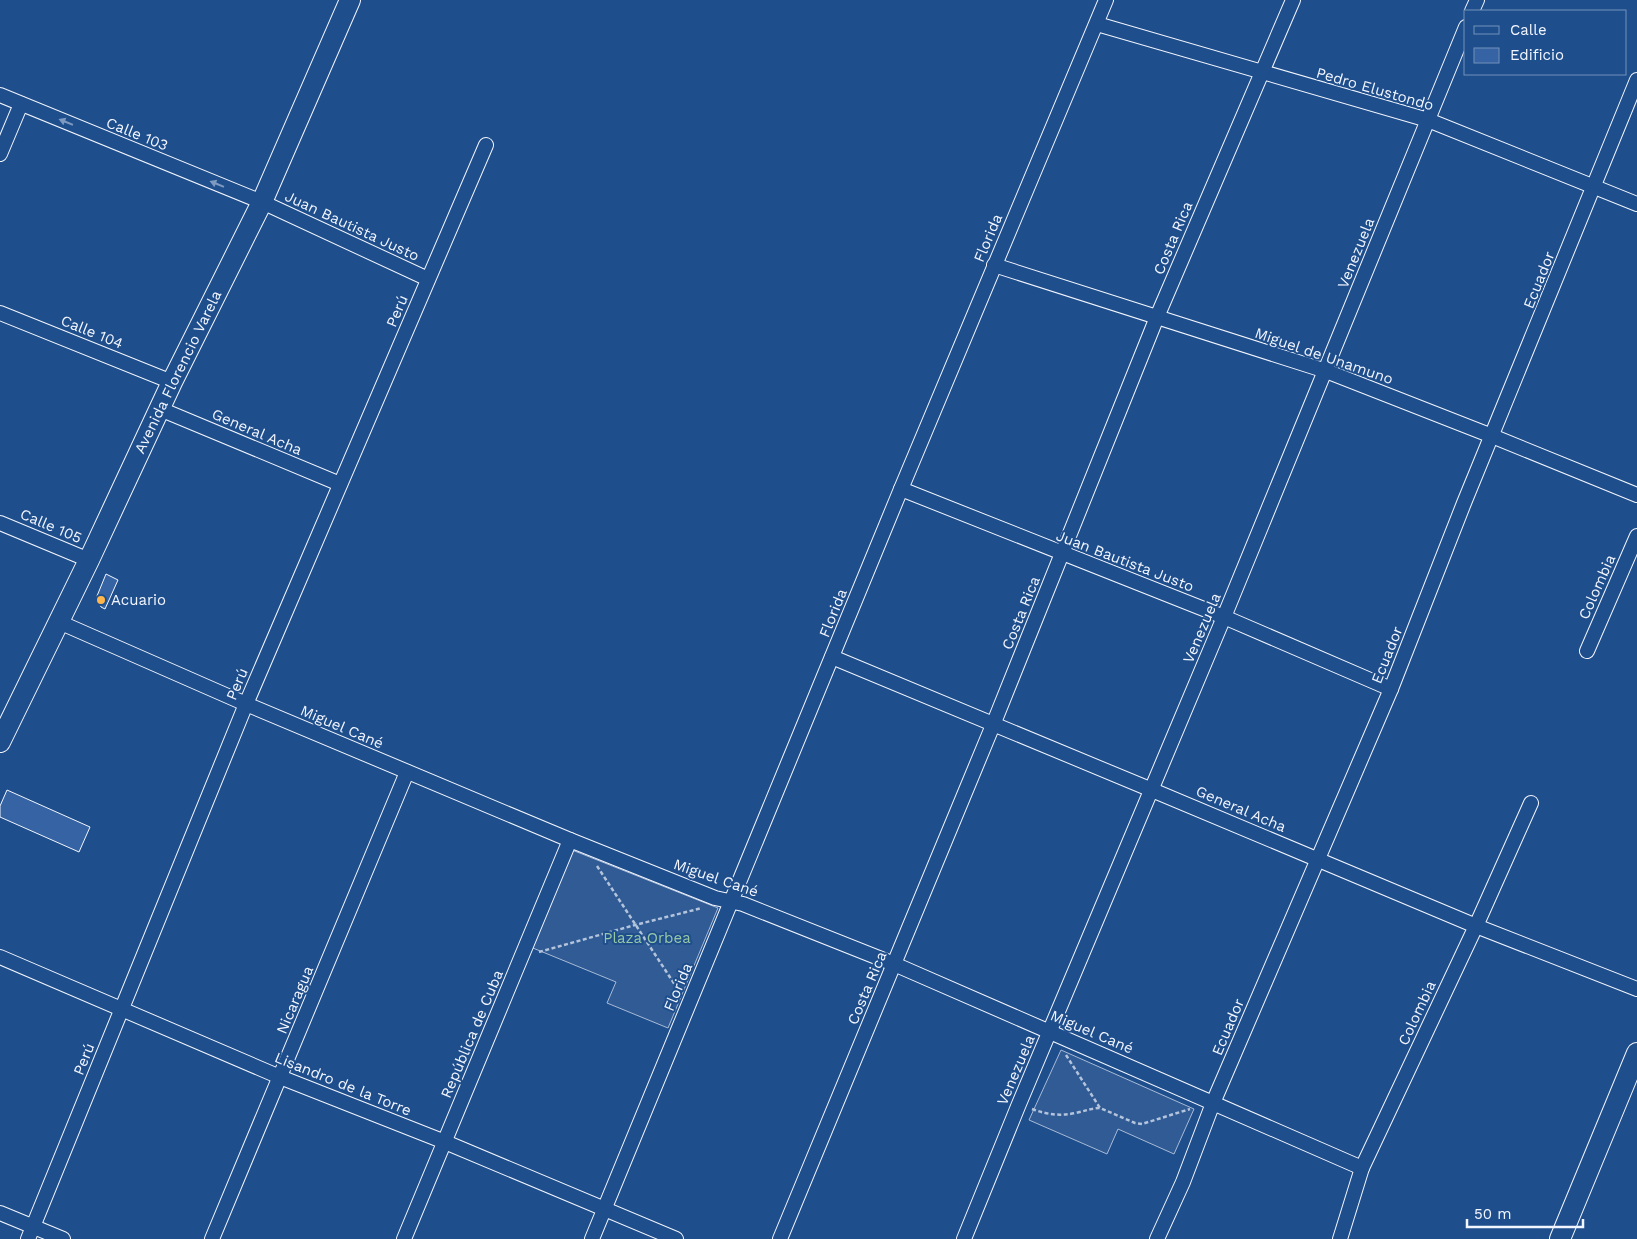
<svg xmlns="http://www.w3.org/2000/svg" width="1637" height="1239" viewBox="0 0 1637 1239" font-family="'Work Sans',sans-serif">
<rect width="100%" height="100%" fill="#1f4e8c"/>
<g fill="#305b95" stroke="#a8bbd7">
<path d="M572,850l146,58 -50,120 -61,-25 9,-21 -88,-36z"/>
<path d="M1061,1050l133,59 -20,45 -56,-25 -11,25 -78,-34z"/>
</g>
<g fill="#3563a3" stroke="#f2f6ff">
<path d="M106,574l12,6 -13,29 -4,-2 -4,-11z"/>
<path d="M7,790l83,37 -11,25 -79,-35v-11z"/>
</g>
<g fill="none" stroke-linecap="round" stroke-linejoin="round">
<defs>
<g id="street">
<path d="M1472,11l5,-11"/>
<path d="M1097,24l331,96 209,84"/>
<path d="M0,95l262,107 166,77"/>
<path d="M0,154l21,-50"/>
<path d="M994,265l332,106 166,65 145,59"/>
<path d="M0,313l172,69"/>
<path d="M160,409l180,75"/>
<path d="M901,489l323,128 167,72"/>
<path d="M0,523l89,37"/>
<path d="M59,622l187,82 324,136 145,58 28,6 151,60 468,204"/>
<path d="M1587,651l50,-115"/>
<path d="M832,657l320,133 324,136 161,63"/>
<path d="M0,957l280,120 165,65 231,97"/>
<path d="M0,1213l63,26"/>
<path d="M28,1239l218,-535 240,-559"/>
<path d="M212,1239l195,-467"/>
<path d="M404,1239l166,-399"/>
<path d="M592,1239l309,-750 205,-489"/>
<path d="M780,1239l213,-514 164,-408 136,-317"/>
<path d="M964,1239l55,-135 205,-487 242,-590"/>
<path d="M1157,1239l26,-57 30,-79 178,-414 73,-186 173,-423"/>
<path d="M1340,1239l22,-71 114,-242 55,-123"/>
</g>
<g id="secondary">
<path d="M0,742l89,-182 83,-178 90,-180 88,-202"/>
<path d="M1560,1239l77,-186"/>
</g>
</defs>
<use href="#street" stroke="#f2f6ff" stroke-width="16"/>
<use href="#secondary" stroke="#f2f6ff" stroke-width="22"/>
<g stroke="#b3c4dc" stroke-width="2.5" stroke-dasharray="4 2.5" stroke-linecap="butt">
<path d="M597,866l82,125"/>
<path d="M539,952l96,-27 67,-17"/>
<path d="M1066,1055l34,53"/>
<path d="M1032,1109c16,6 28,7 44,4 9,-2 16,-5 24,-5l35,15 7,1 48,-15"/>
</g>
<use href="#street" stroke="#1f4e8c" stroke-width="14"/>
<use href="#secondary" stroke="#1f4e8c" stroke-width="20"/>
</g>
<defs><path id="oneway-solid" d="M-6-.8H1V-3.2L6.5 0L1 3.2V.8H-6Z" transform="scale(1.25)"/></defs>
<g fill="#7e9ac0">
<use href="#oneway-solid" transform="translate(66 122) rotate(-158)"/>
<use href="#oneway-solid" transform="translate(217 184) rotate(-158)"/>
</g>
<circle fill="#ffb74d" stroke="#1f4e8c" stroke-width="2" cx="101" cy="600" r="5"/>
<g text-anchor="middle" stroke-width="4" stroke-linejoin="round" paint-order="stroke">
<g font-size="15" fill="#f2f6ff" stroke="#1f4e8c">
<text transform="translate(1375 89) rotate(16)" y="5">Pedro Elustondo</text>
<text transform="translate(137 134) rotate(22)" y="5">Calle 103</text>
<text transform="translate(352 226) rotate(25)" y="5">Juan Bautista Justo</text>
<text transform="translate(988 238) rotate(-67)" y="5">Florida</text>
<text transform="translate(1173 238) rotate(-67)" y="5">Costa Rica</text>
<text transform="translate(1356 253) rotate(-68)" y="5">Venezuela</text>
<text transform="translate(1539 280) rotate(-68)" y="5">Ecuador</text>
<text transform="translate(397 311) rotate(-67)" y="5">Perú</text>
<text transform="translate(92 332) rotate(22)" y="5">Calle 104</text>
<text transform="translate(1324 356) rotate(19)" y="5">Miguel de Unamuno</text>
<text transform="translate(178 372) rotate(-64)" y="5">Avenida Florencio Varela</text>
<text transform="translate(257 432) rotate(23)" y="5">General Acha</text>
<text transform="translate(51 526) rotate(23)" y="5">Calle 105</text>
<text transform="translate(1125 561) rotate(21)" y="5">Juan Bautista Justo</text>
<text transform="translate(1597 587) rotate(-66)" y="5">Colombia</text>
<text transform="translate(833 613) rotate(-68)" y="5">Florida</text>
<text transform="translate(1021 613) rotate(-68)" y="5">Costa Rica</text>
<text transform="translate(1202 628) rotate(-67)" y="5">Venezuela</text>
<text transform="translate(1387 655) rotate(-68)" y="5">Ecuador</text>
<text transform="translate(237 684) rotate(-67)" y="5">Perú</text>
<text transform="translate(342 727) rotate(23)" y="5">Miguel Cané</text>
<text transform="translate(1241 809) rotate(23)" y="5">General Acha</text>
<text transform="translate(716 878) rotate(19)" y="5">Miguel Cané</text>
<text transform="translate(678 987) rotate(-67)" y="5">Florida</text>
<text transform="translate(867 988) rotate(-67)" y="5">Costa Rica</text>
<text transform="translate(295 1000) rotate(-67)" y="5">Nicaragua</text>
<text transform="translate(1417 1013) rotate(-65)" y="5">Colombia</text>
<text transform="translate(1228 1027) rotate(-67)" y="5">Ecuador</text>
<text transform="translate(1092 1032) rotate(23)" y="5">Miguel Cané</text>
<text transform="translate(472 1034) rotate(-67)" y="5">República de Cuba</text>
<text transform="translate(84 1059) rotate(-68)" y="5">Perú</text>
<text transform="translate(1016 1070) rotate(-67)" y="5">Venezuela</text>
<text transform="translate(343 1084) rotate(22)" y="5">Lisandro de la Torre</text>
</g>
<g font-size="15" fill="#f2f6ff" stroke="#1f4e8c" text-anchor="start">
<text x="111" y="605">Acuario</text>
</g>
<g font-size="15" fill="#97c8a6" stroke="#1f4e8c">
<text x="647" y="943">Plaza Orbea</text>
</g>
</g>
<rect x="1464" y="10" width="162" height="65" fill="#1f4e8c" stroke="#7391ba"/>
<rect x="1474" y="26" width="25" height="8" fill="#1f4e8c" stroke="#7391ba"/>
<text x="1510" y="35" font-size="15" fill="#f2f6ff">Calle</text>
<rect x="1474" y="48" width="25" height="15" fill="#3563a3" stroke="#7391ba"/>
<text x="1510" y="60" font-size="15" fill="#f2f6ff">Edificio</text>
<path d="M1467 1219v8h116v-8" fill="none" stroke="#f2f6ff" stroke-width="2.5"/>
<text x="1474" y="1219" font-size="15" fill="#f2f6ff" stroke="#1f4e8c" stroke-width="4" paint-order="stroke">50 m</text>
</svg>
